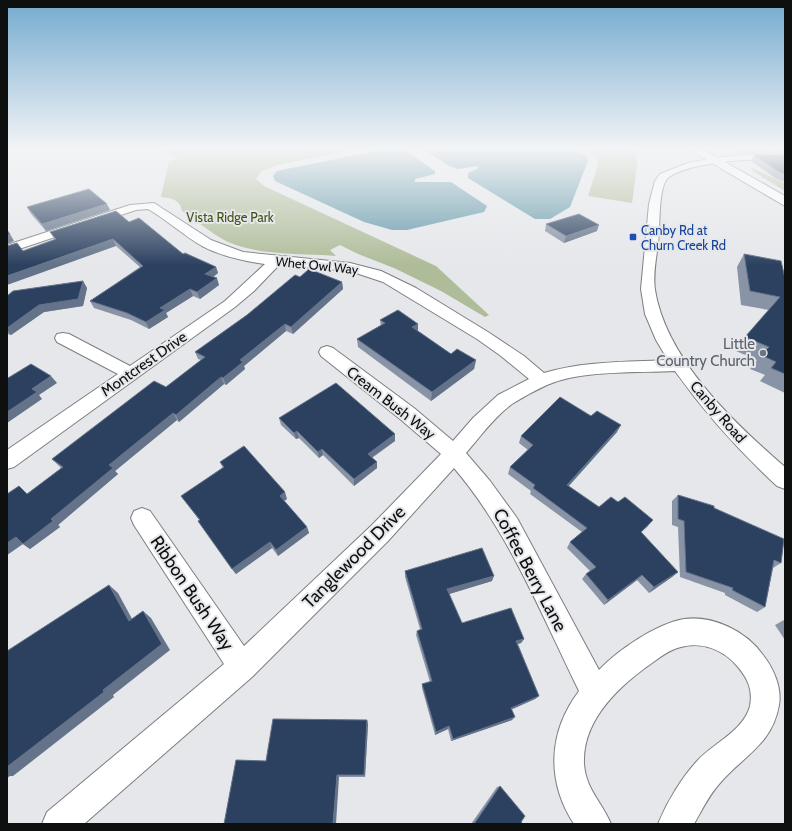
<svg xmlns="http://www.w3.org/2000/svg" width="792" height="831" viewBox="0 0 792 831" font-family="Cabin,sans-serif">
<rect width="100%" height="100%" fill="#e5e7ea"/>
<g fill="#afbc99">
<path d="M161,149h195l-78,16 -16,6 -6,8 8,7 172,80 53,49 -4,2 -44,-26 -47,-23 -36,-14 -18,-9 -10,5 6,6c-35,-3 -75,0 -108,-14 -16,-8 -31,-21 -46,-31 -2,-12 -11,-13 -21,-14l8,-36 9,-2z"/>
<path d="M585,149h51l1,17 -5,37 -44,-7 10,-31 -1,-7z"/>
<path d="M750,167l35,16v8l-31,-19z"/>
</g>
<g fill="#679aaa">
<path d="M386,149l20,2 29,20v3l-20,5v3h36l36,24 -3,6 -77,18h-15l-28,-8 -89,-41 -2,-5 4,-5 9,-2z"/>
<path d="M423,149h149l14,6 2,6 -18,46 -20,12h-15l-67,-41v-5l9,-4 1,-3 -20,3 -9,-3z"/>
</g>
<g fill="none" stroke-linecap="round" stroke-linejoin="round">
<defs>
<path id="street" d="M785,152v6c-31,2 -89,2 -116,19 -10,7 -9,40 -10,52 0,20 -7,41 -4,61 11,69 79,133 130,177v22l-8,-3c-38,-35 -72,-73 -102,-115 -37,2 -95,-1 -128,14 -11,5 -24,12 -35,19 -18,13 -32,33 -46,49l24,28 27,37 82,152c19,-20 57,-46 85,-51 29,-4 62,12 79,36 11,14 19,33 16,50 -7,40 -36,51 -59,78 -11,12 -18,27 -26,41h-36c9,-22 24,-47 40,-64 16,-17 46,-30 52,-54 3,-16 -2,-27 -12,-39 -14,-17 -35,-26 -57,-20 -10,2 -21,10 -29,16 -33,23 -70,57 -68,101 2,26 18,38 27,60h-37c-28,-43 -26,-92 5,-133 -37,-75 -70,-159 -125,-223l-66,73 -136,136 -168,147h-42l5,-12 177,-148 -90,-139 -3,-7 3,-7 8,-3 8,3 94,135 128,-121 69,-71 -41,-35 -79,-63 -2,-4 2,-4 6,-2 6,2 81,60 39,33 20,-23 25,-23 31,-16 -28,-23 -24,-17 -94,-57 -33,-11 -71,-6 -25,26 -19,16 -221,160 -7,2v-19l111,-76 -61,-32 -2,-4 2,-4 6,-1 6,1 61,32 95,-65 40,-37c-22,-3 -44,-8 -63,-18 -19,-11 -35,-26 -54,-37l-12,1 -129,43v-8l123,-40 24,-2 57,37 32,12 107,11 31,8 35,17 72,44 36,24 20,17c40,-12 82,-11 124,-13l-12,-20 -11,-26 -4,-25 8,-85 6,-23 5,-7 28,-11 34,-6z"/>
<path id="secondary" d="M688,149h14l83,47v10z"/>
</defs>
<use href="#street" stroke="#7c7e80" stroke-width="2"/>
<use href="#secondary" stroke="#7c7e80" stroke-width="2"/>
<use href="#street" fill="#fff" fill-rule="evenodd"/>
<use href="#secondary" fill="#fff" fill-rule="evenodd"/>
</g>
<g fill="#8894a5">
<path d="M9,149h13l-7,2z"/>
<path d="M732,149h34l-2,3 -24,2z"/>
<path d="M754,155l31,1v26l-10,-4 -24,-17z"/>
<path d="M27,207l83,3 -64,21 -15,-17z"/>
<path d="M129,222l54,32 33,13 2,6 -5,4 6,8 -19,14 -7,-3 -27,17 2,4 -19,12 -18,-9 -37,-12 -4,-7 50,-34 -24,-21 -93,5 32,-11 -5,-8z"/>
<path d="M546,224l51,7 -33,12 -19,-12z"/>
<path d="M744,254l41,24v115l-25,-12 5,-6 -15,-6 7,-9 -21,-9 9,-14 24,-27 -28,-5 -4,-38z"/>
<path d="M300,277l42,5 1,7 -50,45 -7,-3 -42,35 1,3 -19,16 -2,-1 -45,38 -2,-2 -62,51 3,3 -60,51 2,2 -30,22 -7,-5 -16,11v-61h21l33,-26 -9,-9 114,-72 35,-27 -3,-1 -3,-7z"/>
<path d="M83,281l4,7 -4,18 -39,6 -33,23 -4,-1v-38z"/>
<path d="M380,320l38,4v7l33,23 25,6 -2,9 -43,32 -73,-54 -1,-8 24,-13z"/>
<path d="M279,418l116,23 -23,17 5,10 -23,18 -31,-31 -4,3 -20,-20 -3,1 -15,-14z"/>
<path d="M617,432l-48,54 30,21 49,19 -7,6 37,40 -6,5 -23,16 -12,-13 -33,25 -22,-26 4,-5 4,-3 -23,-23 3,-6 12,-10 -52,-38 1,-3 -23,-17 2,-7 18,-17 -9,-7 2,-7z"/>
<path d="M220,462l67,37 -3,2 23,26 2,6 -31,23 -6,-8 -36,26 -34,-47 -4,-6h2l-19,-25 42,-28z"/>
<path d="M678,495l36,13 67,55 -8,5 -8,39 -8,5 -32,-17v-2l-45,-16 -2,-50 -6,-2v-24z"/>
<path d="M405,571l87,10 -43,13 13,29 62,16 -3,4 -3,1 21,52 -4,3 -23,10v11l-61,21 -3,-12 -13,6 -13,-47v-4l8,-2 -14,-47 1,-4 3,-2 -15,-52z"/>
<path d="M784,620h1v20l-10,-15z"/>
<path d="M368,724l-3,53h-26l-73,-16z"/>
<path d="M500,786l23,38h-52l26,-37z"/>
</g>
<g fill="#647389">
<path d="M13,149h9l-7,2z"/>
<path d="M107,204l3,6 -64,21 -4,-7z"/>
<path d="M599,225l-2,6 -33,12 2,-7z"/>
<path d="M10,234l4,7 -7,3v-8z"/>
<path d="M113,239l3,7 -109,39v-9z"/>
<path d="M216,267l2,6 -10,8 -3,-7z"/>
<path d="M217,278l2,7 -19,14 -3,-7z"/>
<path d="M83,281l4,7 -4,18 -39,6 -33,23 -4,-5v-2l32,-23z"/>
<path d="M342,282l1,7 -50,45 -2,-7z"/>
<path d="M190,289l3,7 -27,17 2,4 -19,12 -3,-7 14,-14z"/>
<path d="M285,324l1,7 -42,35 1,3 -19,16 -3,-7 17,-18z"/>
<path d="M418,324v8l-6,-5z"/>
<path d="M476,360l-2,9 -43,32 1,-9z"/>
<path d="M51,376l6,7 -18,12 3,4 -35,24v-11l25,-23z"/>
<path d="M221,377l3,7 -45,38 -3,-7z"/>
<path d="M173,413l4,7 -62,51 3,3 -60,51 2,2 -30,22 -7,-5 28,-25 58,-54z"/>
<path d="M621,425l-4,7 -53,59 3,-6z"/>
<path d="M297,431l2,7 -3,1 -2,-6z"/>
<path d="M395,434v7l-27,19v-6z"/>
<path d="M322,449l1,6 -4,3 -1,-6z"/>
<path d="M377,462v6l-23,18v-7z"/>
<path d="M285,492l2,7 -5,3 -2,-6z"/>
<path d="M653,520l-5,6 -12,11z"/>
<path d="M307,527l2,6 -31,23 -2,-6z"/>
<path d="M16,537l8,6 -17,12v-12z"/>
<path d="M270,542l2,6 -36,26 -4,-5z"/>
<path d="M678,572l-6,5 -23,16 5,-6z"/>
<path d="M642,575l-5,5 -33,25 4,-5z"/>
<path d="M494,576l-2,5 -46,14 1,-6z"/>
<path d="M109,585l9,8 19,35 -8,-7z"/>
<path d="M143,611l8,7 19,32 -57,45 1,2 -101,79h-3l-3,2v-11l96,-77z"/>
<path d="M524,639l-3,4 -7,2 2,-4z"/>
<path d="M539,696l-4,3 -27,12 3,-3z"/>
<path d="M515,717l-3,3 -61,21 2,-2z"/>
<path d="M367,720l1,4 -3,53 -1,-2z"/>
<path d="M449,726l-1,3 -13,6 1,-3z"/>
<path d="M337,775l2,2 -3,47h-3z"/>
</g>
<g fill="#2c4160" stroke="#647389">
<path d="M782,154l3,2v18l-6,-2 -25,-17z"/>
<path d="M89,189l18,15 -65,20 -15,-17z"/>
<path d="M116,211l13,11 10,-4 44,36 2,-1 31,14 -11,7 12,4 -20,14 -7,-3 -30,19 5,2 -19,12 -19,-9 -37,-12 53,-35 -30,-27 -106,37v-30l10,-3 6,8 33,-12 -6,-7z"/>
<path d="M579,214l20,11 -33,11 -20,-12z"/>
<path d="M7,230l3,4 -3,2z"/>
<path d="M744,254l37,7 4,17v96l-14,-6 5,-6 -15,-7 8,-8 -24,-10 35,-40 -30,-6z"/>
<path d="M309,269l33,13 -51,45 -6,-3 -45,36 3,2 -20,16 -2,-1 -45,38 -3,-2 -64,52 4,3 -62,51 2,2 -30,23 -7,-7 -9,6v-49l12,-8 8,8 36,-27 -11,-8 102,-78 12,6 39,-30 -10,-5 52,-37 48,-40 5,2z"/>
<path d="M83,281l-5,18 -39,6 -32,23v-32l6,-5z"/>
<path d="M398,310l20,14 -6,3 39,27 6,-5 19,11 -44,32 -75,-53 28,-16 -5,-3z"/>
<path d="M31,364l20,12 -19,13 5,3 -30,20v-36l1,2z"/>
<path d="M336,383l59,51 -27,20 9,8 -23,17 -32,-30 -4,3 -21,-21 -3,2 -15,-15z"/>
<path d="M560,397l31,19 6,-5 24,14 -54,60 32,22 12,-10 7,5 7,-5 28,23 -12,12 37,40 -24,15 -12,-12 -34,25 -22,-26 10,-7 -26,-25 17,-14 -54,-40 2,-3 -25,-18 23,-22 -12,-9z"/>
<path d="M244,446l41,46 -5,4 27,31 -31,23 -6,-8 -38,27 -34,-48 2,-1 -19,-24 43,-29 -4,-5z"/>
<path d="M678,495l36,11v2l70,31 -3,24 -7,-3 -9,47 -33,-17 1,-2 -47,-16 -2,-51 -6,-2z"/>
<path d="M482,548l12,28 -47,13 15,34 49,-15 13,31 -8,2 23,55 -28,12 4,9 -62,22 -4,-13 -13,6 -14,-48 10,-3 -15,-50 5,-2 -17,-58z"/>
<path d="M109,585l20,36 14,-10 19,33 -59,46 1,2 -97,75v-116z"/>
<path d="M273,719l94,1 -3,55h-27l-4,49h-109l12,-64 30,1z"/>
<path d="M500,786l25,30 -4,6 2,2h-49z"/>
</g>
<linearGradient id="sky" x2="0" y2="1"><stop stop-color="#74aacf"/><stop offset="0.56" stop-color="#f3f4f6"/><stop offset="1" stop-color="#f3f4f6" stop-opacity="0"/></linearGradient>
<rect width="792" height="265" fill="url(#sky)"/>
<rect fill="#1a4fb4" stroke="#e5e7ea" stroke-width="1.5" x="629" y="233" width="8" height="8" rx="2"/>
<circle fill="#6b7280" stroke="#e5e7ea" stroke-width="1.5" cx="763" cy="353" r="4"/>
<g text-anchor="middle" stroke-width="4" stroke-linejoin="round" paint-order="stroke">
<g font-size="13" fill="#425313" stroke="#e5e7ea">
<text x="230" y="222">Vista Ridge Park</text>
</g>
<g font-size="13" fill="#164399" stroke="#e5e7ea" text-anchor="start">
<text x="641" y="235">Canby Rd at<tspan x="641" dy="15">Churn Creek Rd</tspan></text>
</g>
<g font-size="13" fill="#0e0f0f" stroke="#e5e7ea">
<text transform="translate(317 265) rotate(6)" y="5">Whet Owl Way</text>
</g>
<g font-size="15" fill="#5b616d" stroke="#e5e7ea" text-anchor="end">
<text x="755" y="349">Little<tspan x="755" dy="17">Country Church</tspan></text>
</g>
<g font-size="15" fill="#0e0f0f" stroke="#e5e7ea">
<text transform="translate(144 364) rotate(-35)" y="5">Montcrest Drive</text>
<text transform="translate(391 403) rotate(38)" y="5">Cream Bush Way</text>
<text transform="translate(718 412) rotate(49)" y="5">Canby Road</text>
</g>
<g font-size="18" fill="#0e0f0f" stroke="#e5e7ea">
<text transform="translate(354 557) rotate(-45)" y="6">Tanglewood Drive</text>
<text transform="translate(530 570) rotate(62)" y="6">Coffee Berry Lane</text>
<text transform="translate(192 593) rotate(56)" y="6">Ribbon Bush Way</text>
</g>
</g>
<rect width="792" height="831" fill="none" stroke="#0e0f0f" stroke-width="16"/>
</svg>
